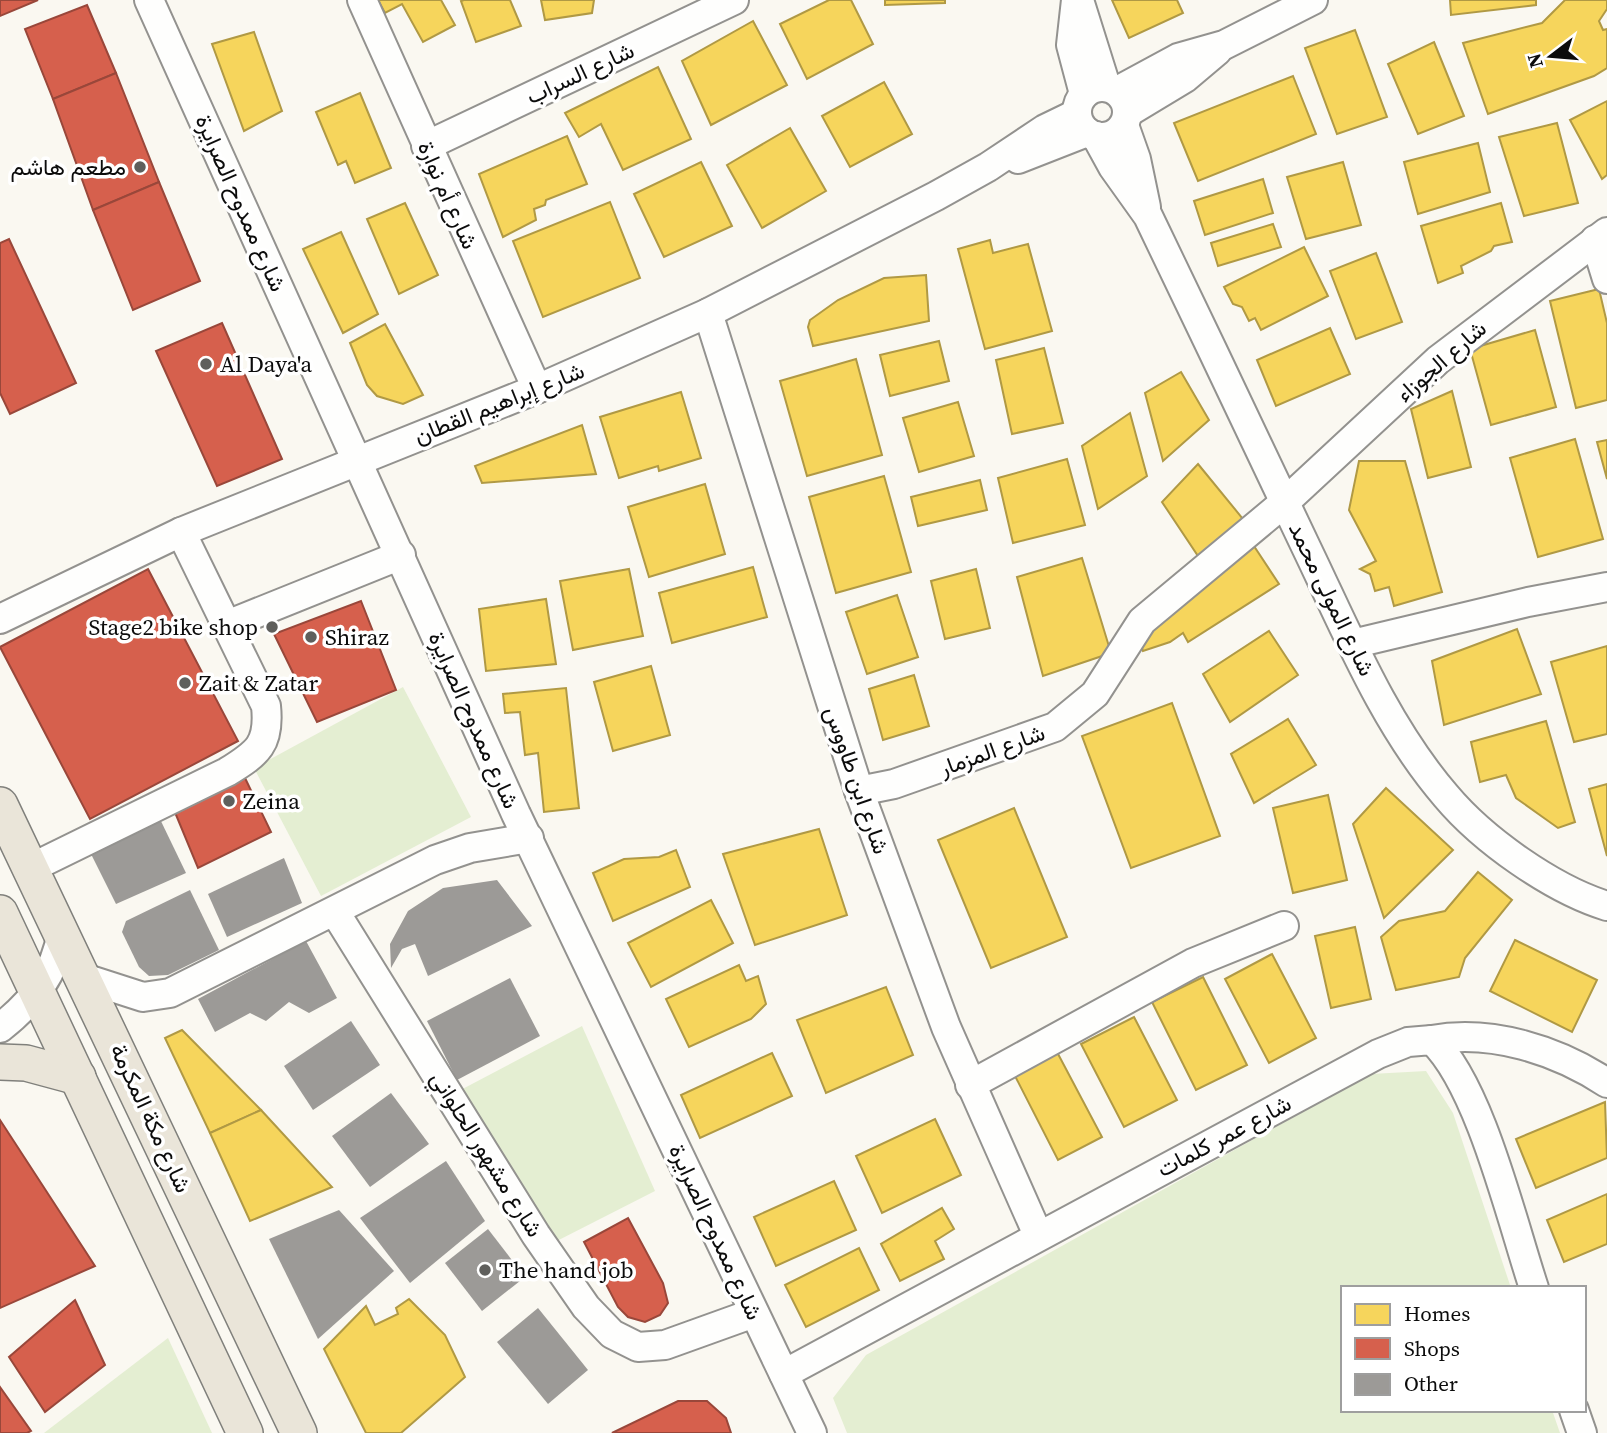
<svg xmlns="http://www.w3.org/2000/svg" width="1607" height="1433" viewBox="0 0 1607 1433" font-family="'Source Serif 4',Vazirmatn,serif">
<rect width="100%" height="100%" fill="#faf8f1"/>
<g fill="#e4eed2">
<path d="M403,687l68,130 -150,79 -67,-128z"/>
<path d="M582,1026l73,165 -108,55 -94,-152z"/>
<path d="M1426,1071l27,42 58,175h-168v122h209l8,23h-713l-14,-35 33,-43 505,-281z"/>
<path d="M168,1338l44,95h-168z"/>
</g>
<g fill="#f6d55c" stroke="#b09944" stroke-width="2">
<path d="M378,0h63l14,25 -32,17 -21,-38 -17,9z"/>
<path d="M464,0h46l11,26 -45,16 -15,-41z"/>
<path d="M541,0h53l-2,13 -47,7z"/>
<path d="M829,0h22l22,44 -66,35 -27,-55z"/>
<path d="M885,0h60v3l-60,2z"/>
<path d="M1112,0h65l6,13 -54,25z"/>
<path d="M1450,0h86v5l-85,10z"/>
<path d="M1565,0h42v9l-8,12 4,9 4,-1v39l-13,8 -106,38 -25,-71 79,-20z"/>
<path d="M753,21l34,64 -76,40 -29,-64z"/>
<path d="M1355,30l32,87 -50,17 -32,-86z"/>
<path d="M254,32l28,79 -38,20 -32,-87z"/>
<path d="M1434,42l30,74 -46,18 -30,-70z"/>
<path d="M658,67l33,72 -68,31 -22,-46 -22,13 -14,-24z"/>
<path d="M1293,76l23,58 -118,47 -24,-58z"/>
<path d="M884,82l28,52 -62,33 -28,-51z"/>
<path d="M360,93l31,75 -36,15 -9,-22 -8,4 -22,-53z"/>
<path d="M1607,101v74l-5,4 -32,-59z"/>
<path d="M1557,123l21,80 -54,13 -25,-79z"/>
<path d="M790,128l36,63 -64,37 -35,-63z"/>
<path d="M567,136l20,48 -41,16 -1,5 -11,4 2,11 -33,17 -24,-63z"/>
<path d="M1478,143l12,49 -72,22 -14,-52z"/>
<path d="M701,162l31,64 -68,31 -30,-63z"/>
<path d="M1343,162l18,63 -55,14 -19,-62z"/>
<path d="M1263,179l10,34 -68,22 -11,-34z"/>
<path d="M610,202l30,76 -97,39 -30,-76z"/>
<path d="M405,203l33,72 -39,19 -32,-75z"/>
<path d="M1501,203l11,39 -18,4 -3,5 -30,15 2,7 -25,10 -17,-57z"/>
<path d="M1273,224l8,23 -63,19 -7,-23z"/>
<path d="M341,232l37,82 -35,19 -40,-84z"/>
<path d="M990,240l3,13 35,-9 24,87 -67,18 -27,-100z"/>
<path d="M1304,247l24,49 -67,34 -6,-12 -6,3 -7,-14 -9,-3 -9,-17z"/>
<path d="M1376,253l26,69 -46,17 -26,-68z"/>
<path d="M926,275l3,46 -116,25 -5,-19 2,-7 28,-20 46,-22z"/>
<path d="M1599,289l8,34v77l-31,8 -26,-107z"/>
<path d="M385,324l38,71 -20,9 -26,-8 -10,-11 -17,-42z"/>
<path d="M1330,328l20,46 -74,32 -19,-46z"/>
<path d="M1535,330l21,77 -65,18 -21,-76z"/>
<path d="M939,341l10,40 -59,15 -10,-41z"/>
<path d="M1044,348l19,75 -51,11 -16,-74z"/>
<path d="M856,359l26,96 -75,21 -27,-95z"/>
<path d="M1181,372l28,48 -46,41 -18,-68z"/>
<path d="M1452,391l19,76 -43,11 -17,-69z"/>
<path d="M681,392l20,66 -42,13 -1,-5 -39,12 -19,-61z"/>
<path d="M958,402l16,54 -55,16 -16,-54z"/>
<path d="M1130,413l17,63 -49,33 -16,-63z"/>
<path d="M582,425l14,49 -114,9 -7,-17z"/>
<path d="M1575,439l28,100 -65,18 -28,-99z"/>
<path d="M1607,440v39l-10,-37z"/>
<path d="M1067,459l18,66 -72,18 -15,-65z"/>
<path d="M1359,461h46l37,131 -48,14 -5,-19 -14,4 -5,-17 -10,-5 16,-8 -27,-51z"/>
<path d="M1198,464l45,55 -45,37 -36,-54z"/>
<path d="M884,476l27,96 -75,21 -27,-96z"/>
<path d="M980,480l7,30 -69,16 -7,-29z"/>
<path d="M705,484l20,70 -76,23 -21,-70z"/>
<path d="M1250,540l29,44 -91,58 -5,-9 -13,9 -27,9 -4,-12z"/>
<path d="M1082,558l29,95 -68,23 -26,-99z"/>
<path d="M753,567l14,50 -95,26 -13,-50z"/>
<path d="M629,569l14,67 -70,14 -13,-69z"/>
<path d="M976,569l14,59 -45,11 -14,-58z"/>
<path d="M897,595l21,62 -51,17 -21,-62z"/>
<path d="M546,599l10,65 -70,7 -7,-62z"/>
<path d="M1517,629l24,65 -97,31 -12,-64z"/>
<path d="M1269,631l29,44 -68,47 -27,-48z"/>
<path d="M1607,646v88l-33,8 -23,-80z"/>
<path d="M651,666l19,69 -57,16 -19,-69z"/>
<path d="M914,675l15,51 -46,14 -14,-51z"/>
<path d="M566,688l13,120 -35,4 -6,-59 -13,2 -5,-43 -15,1 -2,-19z"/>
<path d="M1172,703l48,133 -89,32 -49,-132z"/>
<path d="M1288,719l28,46 -62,38 -23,-49z"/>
<path d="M1546,721l29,101 -17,6 -42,-30 -10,-23 -26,7 -9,-40z"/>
<path d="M1607,784v72l-18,-67z"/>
<path d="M1386,788l67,62 -69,68 -31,-94z"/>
<path d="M1328,795l19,85 -54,13 -20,-85z"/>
<path d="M1014,808l53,129 -76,31 -53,-128z"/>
<path d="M819,829l28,86 -92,30 -32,-91z"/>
<path d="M676,850l14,37 -77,34 -20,-48 31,-14 35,-2z"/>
<path d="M1478,872l34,28 -47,58 -6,19 -63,13 -15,-53 18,-16 46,-10z"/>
<path d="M711,900l22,43 -82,44 -23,-44z"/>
<path d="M1355,927l16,72 -40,9 -16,-72z"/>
<path d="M1515,940l82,40 -25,52 -82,-41z"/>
<path d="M1272,954l44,84 -47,25 -44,-84z"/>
<path d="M739,965l7,16 12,-5 8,28 -15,15 -62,28 -23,-48z"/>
<path d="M1203,977l44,88 -51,25 -44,-88z"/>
<path d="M886,987l27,68 -87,38 -29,-73z"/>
<path d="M1134,1017l43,83 -53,27 -43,-83z"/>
<path d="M182,1030l79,80 -51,23 -45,-95z"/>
<path d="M1057,1052l45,85 -44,23 -44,-86z"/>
<path d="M772,1053l20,43 -92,42 -19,-43z"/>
<path d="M1605,1102l2,56 -71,30 -20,-49z"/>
<path d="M261,1110l71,77 -82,34 -40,-88z"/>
<path d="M935,1119l26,56 -79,38 -26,-57z"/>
<path d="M834,1181l22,49 -80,36 -22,-49z"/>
<path d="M1607,1194v50l-43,18 -17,-42z"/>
<path d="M942,1208l12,21 -19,12 9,18 -44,22 -19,-37z"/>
<path d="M859,1248l20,42 -73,37 -21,-42z"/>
<path d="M409,1299l36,36 20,42 -64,56h-35l-42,-84 42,-43 9,19 23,-11 -2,-6z"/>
</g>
<g fill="#d6604d" stroke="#99473a" stroke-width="2">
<path d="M0,0h38l-38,16z"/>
<path d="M87,5l29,68 -63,26 -28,-70z"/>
<path d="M116,73l43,109 -66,28 -40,-111z"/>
<path d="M159,182l41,99 -67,29 -40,-100z"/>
<path d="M9,239l67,144 -66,31 -10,-21v-150z"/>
<path d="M222,323l60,136 -65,27 -61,-135z"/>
<path d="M148,569l90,172 -148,78 -90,-172z"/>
<path d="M361,601l35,89 -79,32 -43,-88z"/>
<path d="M245,778l26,54 -73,36 -24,-58z"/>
<path d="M0,1120l95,146 -95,42z"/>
<path d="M628,1218l35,65 5,20 -8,12 -15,7 -17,-5 -10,-10 -34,-65z"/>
<path d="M75,1300l30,65 -60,47 -36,-55z"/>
<path d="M0,1387l31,44 -4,2h-27z"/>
<path d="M678,1401h29l19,17 5,15h-119z"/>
</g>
<g fill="#9c9a97">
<path d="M158,815l28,58 -70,31 -28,-56z"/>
<path d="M284,858l18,45 -75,34 -19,-43z"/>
<path d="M497,880l35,46 -104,50 -13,-32 -13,5 -11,19 -1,-24 18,-33 35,-23z"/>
<path d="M190,890l29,60 -51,25 -19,1 -10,-9 -17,-35 4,-11z"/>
<path d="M306,941l31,57 -28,15 -20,-11 -23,19 -16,-8 -35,19 -17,-33z"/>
<path d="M510,978l30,58 -83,44 -30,-59z"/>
<path d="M351,1021l29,44 -67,45 -29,-44z"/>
<path d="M391,1093l38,51 -59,43 -38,-51z"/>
<path d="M446,1161l39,60 -75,62 -50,-65z"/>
<path d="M339,1210l55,61 -76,68 -49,-100z"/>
<path d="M488,1229l37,48 -43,34 -37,-48z"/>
<path d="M538,1308l50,62 -40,34 -51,-62z"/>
</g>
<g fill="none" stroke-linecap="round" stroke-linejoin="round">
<defs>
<g id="minor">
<path d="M149,0l367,814 296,619"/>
<path d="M362,0l175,389"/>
<path d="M1076,0l-5,45 13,49"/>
<path d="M1079,0l27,86"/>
<circle cx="1102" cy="112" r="25"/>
<path d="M1117,91l61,-33 46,-13 89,-45"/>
<path d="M1127,113l58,-35 32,-27"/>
<path d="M1124,125l12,34 10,48"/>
<path d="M1096,136l17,31 35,49c53,110 106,221 158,331 41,85 78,177 140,249 37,44 106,93 161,110"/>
<path d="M426,146l308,-146"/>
<path d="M1018,159l69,-27"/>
<path d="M1595,240l12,39"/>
<path d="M708,313l151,478 87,236 92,208"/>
<path d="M0,619l181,-87 356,-143 171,-76 228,-117 52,-29 57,-38 31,-15"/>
<path d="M227,625l174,-70"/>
<path d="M1352,644l176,-42 79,-15"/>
<path d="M859,791l35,-7 161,-57 40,-33 47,-73 143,-119 153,-142 169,-128"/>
<path d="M31,868l196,-96c31,-19 43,-28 39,-66l-85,-174"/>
<path d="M335,912l201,323 50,72 26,27 26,13 27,-2 89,-32"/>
<path d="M84,978l59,19 27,-4 265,-133 35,-12 59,-10"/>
<path d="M0,1028c33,-26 55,-54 62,-96"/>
<path d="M1432,1040c59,-11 125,10 175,43"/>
<path d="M970,1085l223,-122 91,-37"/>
<path d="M784,1374l594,-320 30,-12 24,-2c48,45 80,182 102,248"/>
<path d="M1574,1410l8,23"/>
</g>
<g id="major">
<path d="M0,805l299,628"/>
<path d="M0,913l245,520"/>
<path d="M0,1062l26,1 52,14"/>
</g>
</defs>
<use href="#minor" stroke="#93928f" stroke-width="32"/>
<use href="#major" stroke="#80807c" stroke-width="38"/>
<use href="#minor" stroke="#fefefd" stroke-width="28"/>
<use href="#major" stroke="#eae5d9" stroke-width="35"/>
</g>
<g fill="#5f5f5c" stroke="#fff" stroke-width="2.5">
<circle cx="140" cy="167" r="7"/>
<circle cx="206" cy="364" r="7"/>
<circle cx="272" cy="627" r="7"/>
<circle cx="311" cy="637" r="7"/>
<circle cx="185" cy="683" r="7"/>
<circle cx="229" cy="801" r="7"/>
<circle cx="485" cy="1270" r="7"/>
</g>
<g text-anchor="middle" stroke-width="7" stroke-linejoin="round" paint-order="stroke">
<g font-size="23" fill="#0c0c0c" stroke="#fff">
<text transform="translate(580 73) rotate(-25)" y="8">شارع السراب</text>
<text transform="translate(448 195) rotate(66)" y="8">شارع أم نوارة</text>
<text transform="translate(241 203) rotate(66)" y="8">شارع ممدوح الصرايرة</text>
<text transform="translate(1441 361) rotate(-41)" y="8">شارع الجوزاء</text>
<text transform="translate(499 403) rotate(-22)" y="8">شارع إبراهيم القطان</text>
<text transform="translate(1332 599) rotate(64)" y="8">شارع المولى محمد</text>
<text transform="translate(474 720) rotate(66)" y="8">شارع ممدوح الصرايرة</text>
<text transform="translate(992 750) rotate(-20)" y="8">شارع المزمار</text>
<text transform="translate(857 780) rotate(71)" y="8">شارع ابن طاووس</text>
<text transform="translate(151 1118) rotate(65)" y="8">شارع مكة المكرمة</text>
<text transform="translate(1224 1136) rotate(-28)" y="8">شارع عمر كلمات</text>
<text transform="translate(487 1154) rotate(58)" y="8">شارع مشهور الحلواني</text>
<text transform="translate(716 1232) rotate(65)" y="8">شارع ممدوح الصرايرة</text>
</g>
<g font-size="23" fill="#0c0c0c" stroke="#fff" text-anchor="start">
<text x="126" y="175" text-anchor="end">مطعم هاشم</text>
<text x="220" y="372">Al Daya'a</text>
<text x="258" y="635" text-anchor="end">Stage2 bike shop</text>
<text x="325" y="645">Shiraz</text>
<text x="199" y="691">Zait &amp; Zatar</text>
<text x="243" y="809">Zeina</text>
<text x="499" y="1278">The hand job</text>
</g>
</g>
<rect x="1341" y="1286" width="245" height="126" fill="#ffffff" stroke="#9e9e9e" stroke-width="2"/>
<rect x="1355" y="1304" width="35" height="21" fill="#f6d55c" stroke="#9e9e9e" stroke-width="2"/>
<text x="1404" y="1321" font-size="21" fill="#0c0c0c">Homes</text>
<rect x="1355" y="1338" width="35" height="21" fill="#d6604d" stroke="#9e9e9e" stroke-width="2"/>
<text x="1404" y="1356" font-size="21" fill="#0c0c0c">Shops</text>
<rect x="1355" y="1374" width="35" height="21" fill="#9c9a97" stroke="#9e9e9e" stroke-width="2"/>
<text x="1404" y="1391" font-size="21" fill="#0c0c0c">Other</text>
<g transform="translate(1551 56) rotate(254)" stroke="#ffffff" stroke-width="5" paint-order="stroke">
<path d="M0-5L12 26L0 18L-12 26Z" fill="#0c0c0c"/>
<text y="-10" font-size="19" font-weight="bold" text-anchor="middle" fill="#0c0c0c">N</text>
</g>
</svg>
